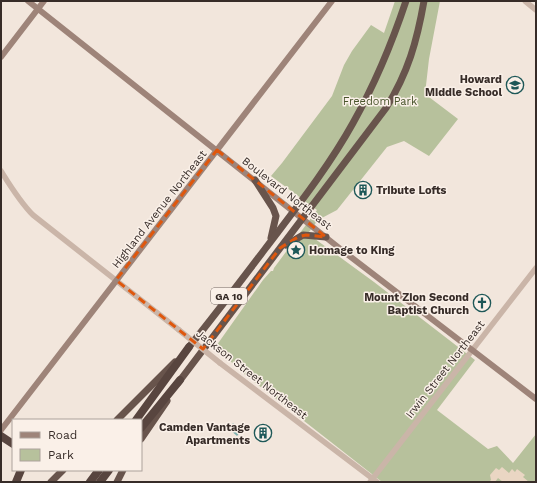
<svg xmlns="http://www.w3.org/2000/svg" width="537" height="483" viewBox="0 0 537 483" font-family="'Work Sans',sans-serif">
<rect width="100%" height="100%" fill="#f2e6dc"/>
<path fill="#b7c19c" d="M395,1h45l-11,58 -4,35 33,25 -29,37 -25,-15 -17,6 -50,63 -19,10 -9,12 2,4 63,46 101,78 -38,50 51,39 9,-3 16,17 23,-29v48h-154l-139,-109v-2l-29,-22 49,-69 8,-9h2l1,-3 43,-58 -46,-34 11,-13 50,-67 12,-31 8,-14 19,-26 13,8z"/>
<path fill="#ead6c3" d="M502,467l7,6 3,-4 3,3 2,-3 8,6 -2,2 6,5h-26l-5,-4 -3,4h-6l2,-2 -1,-5 6,-7 3,2z"/>
<path fill="#7bafae" d="M233,423l9,7 -5,6 -8,-7z"/>
<g fill="none" stroke-linecap="round" stroke-linejoin="round">
<g stroke="#cab5a8" stroke-width="5.5">
<path d="M525,1l11,9"/>
<path d="M1,171c10,16 19,31 32,44l146,115"/>
<path d="M220,363l157,119"/>
<path d="M370,482l166,-214"/>
</g>
<g stroke="#9e8479" stroke-width="6">
<path d="M28,1l315,250 193,148"/>
<path d="M1,57l43,-56"/>
<path d="M1,430l331,-429"/>
</g>
<g stroke="#68544c" stroke-width="7">
<path d="M255,180l18,28 3,8 -5,22"/>
<path d="M286,245l17,-10 23,2"/>
<path d="M189,347c26,-32 51,-65 76,-98 31,-41 63,-81 88,-126 22,-39 39,-80 53,-122"/>
<path d="M178,383l208,-275c22,-35 31,-67 38,-107"/>
<path d="M117,420l58,-58"/>
<path d="M141,439l26,-38"/>
<path d="M51,482l12,-12"/>
<path d="M117,482l6,-12"/>
</g>
<g stroke="#58453f" stroke-width="8">
<path d="M136,420l53,-73"/>
<path d="M141,428l39,-48"/>
<path d="M1,436l12,8"/>
<path d="M16,482l5,-12"/>
<path d="M90,482l9,-12"/>
<path d="M100,482l9,-12"/>
</g>
<path stroke="#cab5a8" stroke-width="5.5" d="M179,330l41,33"/>
</g>
<path fill="none" stroke="#df570d" stroke-width="3" stroke-dasharray="8 5" stroke-linejoin="round" d="M217,150l109,87 -20,-2 -8,2 -18,11 -77,101 -87,-69z"/>
<defs>
<symbol id="school-ring" viewBox="-11 -11 22 22"><circle r="9.5" fill="#faf0e8" stroke="#1e5858" stroke-width="1.5"/><path d="M0-5L7-2L0 1L-7-2ZM-4 1L0 2.5L4 1V4Q0 6-4 4Z" fill="#1e5858"/></symbol>
<symbol id="building-ring" viewBox="-11 -11 22 22"><circle r="9.5" fill="#faf0e8" stroke="#1e5858" stroke-width="1.5"/><path d="M-4-6H4V6H1V3H-1V6H-4ZM-2.5-4.3h1.7v1.8h-1.7ZM.8-4.3h1.7v1.8H.8ZM-2.5-1h1.7V.8h-1.7ZM.8-1h1.7V.8H.8Z" fill="#1e5858"/></symbol>
<symbol id="sight-ring" viewBox="-11 -11 22 22"><circle r="9.5" fill="#faf0e8" stroke="#1e5858" stroke-width="1.5"/><path d="M0-6L1.8-2.2L6-1.7L2.9 1.2L3.7 5.4L0 3.3L-3.7 5.4L-2.9 1.2L-6-1.7L-1.8-2.2Z" fill="#1e5858"/></symbol>
<symbol id="church-ring" viewBox="-11 -11 22 22"><circle r="9.5" fill="#faf0e8" stroke="#1e5858" stroke-width="1.5"/><path d="M-1.2-6h2.4v3.5h3.3v2.4h-3.3V6h-2.4V-.1h-3.3v-2.4h3.3Z" fill="#1e5858"/></symbol>
</defs>
<g fill-rule="evenodd">
<use href="#school-ring" x="505" y="75" width="20" height="20"/>
<use href="#building-ring" x="353" y="180" width="20" height="20"/>
<use href="#sight-ring" x="286" y="240" width="20" height="20"/>
<use href="#church-ring" x="472" y="293" width="20" height="20"/>
<use href="#building-ring" x="253" y="423" width="20" height="20"/>
</g>
<g text-anchor="middle" stroke-width="3" stroke-linejoin="round" paint-order="stroke">
<rect fill="#faf0e8" stroke="#726762" stroke-width="1" x="211" y="288" width="36" height="16" rx="3"/>
<g font-size="10" font-weight="bold" fill="#372c28">
<text x="229" y="300">GA 10</text>
</g>
<g font-size="11" font-weight="bold" fill="#372c28" stroke="#faf0e8" text-anchor="end">
<text x="502" y="83">Howard<tspan x="502" dy="13">Middle School</tspan></text>
<text x="376" y="194" text-anchor="start">Tribute Lofts</text>
<text x="309" y="254" text-anchor="start">Homage to King</text>
<text x="469" y="301">Mount Zion Second<tspan x="469" dy="13">Baptist Church</tspan></text>
<text x="250" y="431">Camden Vantage<tspan x="250" dy="13">Apartments</tspan></text>
</g>
<g font-size="11" fill="#49552c" stroke="#faf0e8">
<text x="380" y="105">Freedom Park</text>
</g>
<g font-size="11" fill="#372c28" stroke="#faf0e8">
<text transform="translate(287 193) rotate(38)" y="4">Boulevard Northeast</text>
<text transform="translate(159 209) rotate(-52)" y="4">Highland Avenue Northeast</text>
<text transform="translate(445 369) rotate(-52)" y="4">Irwin Street Northeast</text>
<text transform="translate(252 374) rotate(38)" y="4">Jackson Street Northeast</text>
</g>
</g>
<rect width="537" height="483" fill="none" stroke="#372c28" stroke-width="4"/>
<rect x="12" y="419" width="130" height="52" fill="#faf0e8" stroke="#aca29b"/>
<rect x="20" y="432" width="20" height="6" fill="#9e8479" stroke="#aca29b"/>
<text x="48" y="439" font-size="12" fill="#372c28">Road</text>
<rect x="20" y="449" width="20" height="12" fill="#b7c19c" stroke="#aca29b"/>
<text x="48" y="459" font-size="12" fill="#372c28">Park</text>
</svg>
